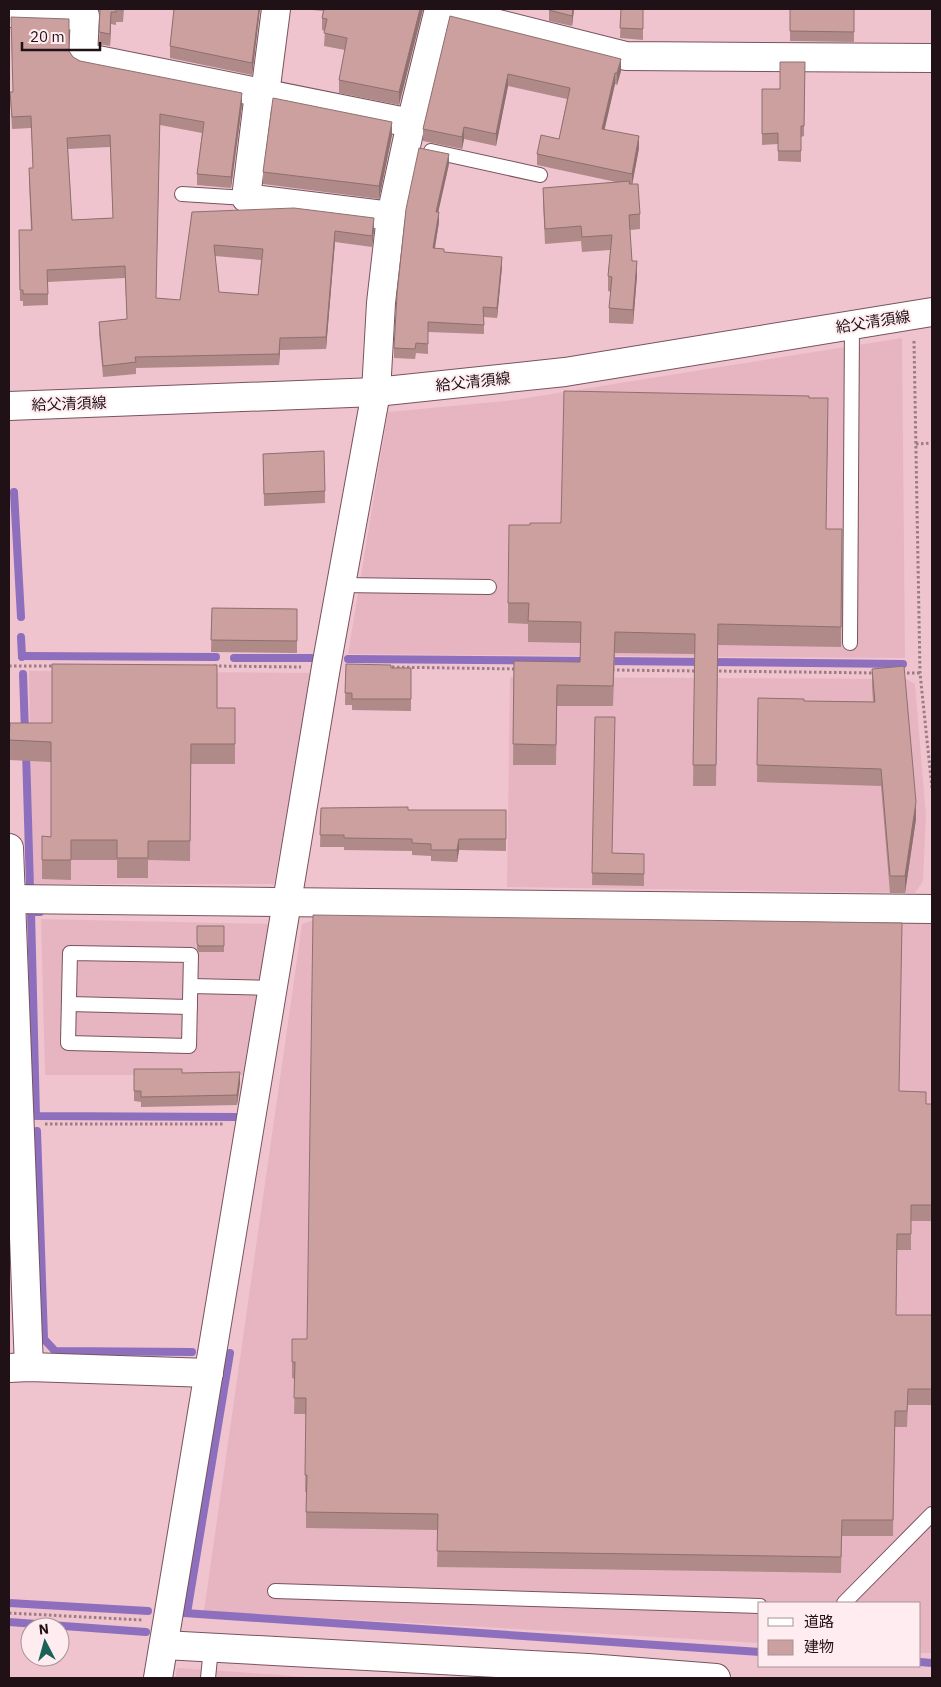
<svg xmlns="http://www.w3.org/2000/svg" width="941" height="1687" viewBox="0 0 941 1687" font-family="'IBM Plex Sans','Noto Sans JP',sans-serif">
<rect width="100%" height="100%" fill="#efc4cf"/>
<g fill="#e7b5c2">
<path d="M902,338l3,320 -557,-4 40,-242 126,-12z"/>
<path d="M29,671l283,2 -38,211h-241z"/>
<path d="M510,677l396,2 9,5 11,132 -3,65 -8,12 -408,-6z"/>
<path d="M41,919l231,5 -26,151h-201z"/>
<path d="M314,920l618,4v729h-12v-50h-160v40l-556,-32 98,-687z"/>
<path d="M177,1668l147,10h-149z"/>
</g>
<g fill="none" stroke-linecap="round" stroke-linejoin="round">
<g stroke="#8d6fbe" stroke-width="8">
<path d="M14,492l7,125"/>
<path d="M21,637l1,20"/>
<path d="M22,656l194,1"/>
<path d="M234,658h77"/>
<path d="M348,659l240,2"/>
<path d="M605,661l298,3"/>
<path d="M23,674l2,58"/>
<path d="M26,751l4,137"/>
<path d="M40,912h-9l5,204 200,1"/>
<path d="M37,1131l7,208 11,12 137,1"/>
<path d="M9,1603l139,8"/>
<path d="M184,1613l576,39"/>
<path d="M187,1613l43,-260"/>
<path d="M9,1622l137,10"/>
<path d="M920,1662l12,1"/>
</g>
<defs>
<g id="lane">
<path d="M431,151l109,24"/>
<path d="M182,194l64,4"/>
<path d="M341,585l148,2"/>
<path d="M850,643l2,-318"/>
<path d="M70,953l121,2 -2,91 -121,-3z"/>
<path d="M191,986l82,2"/>
<path d="M69,1004l121,3"/>
<path d="M275,1591l485,15"/>
<path d="M844,1603l88,-89"/>
<path d="M208,1678l3,-30"/>
</g>
<g id="street">
<path d="M439,9l187,47 306,2"/>
<path d="M9,13l76,3 -2,41 328,66"/>
<path d="M259,93l-13,105 145,18"/>
<path d="M265,94l11,-85"/>
<path d="M9,848l20,519"/>
<path d="M10,899l922,10"/>
<path d="M9,1368l20,-1 180,6"/>
<path d="M158,1678l168,-1011 50,-275 5,-89 10,-87 20,-93 28,-114"/>
</g>
<g id="secondary">
<path d="M9,406l367,-14 189,-20 367,-60"/>
<path d="M164,1645l424,23 128,10"/>
</g>
</defs>
<use href="#lane" stroke="#78535e" stroke-width="16"/>
<use href="#street" stroke="#78535e" stroke-width="30"/>
<use href="#secondary" stroke="#78535e" stroke-width="30"/>
<g stroke="#9b7c84" stroke-width="3" stroke-dasharray="2.5 2.5" stroke-linecap="butt">
<path d="M914,341l6,332 12,115"/>
<path d="M916,444l16,-1"/>
<path d="M9,666h47"/>
<path d="M214,666l87,1"/>
<path d="M387,667l131,2"/>
<path d="M612,670l86,1"/>
<path d="M714,671l162,2"/>
<path d="M902,673h18"/>
<path d="M45,1124h179"/>
<path d="M9,1613l133,7"/>
</g>
<use href="#lane" stroke="#fff" stroke-width="14"/>
<use href="#street" stroke="#fff" stroke-width="28"/>
<use href="#secondary" stroke="#fff" stroke-width="28"/>
</g>
<g fill="#af8a88" fill-rule="evenodd">
<path d="M99,9h25l-1,13h-7v3l-5,-1 -1,22 -11,-2 1,-29z"/>
<path d="M174,9h86l-8,66 -82,-17v-12z"/>
<path d="M301,9h122l-24,96 -60,-12v-13l6,-30 -21,-4 1,-15 -3,-1v-12l1,-7z"/>
<path d="M549,9h25l-2,17 -23,-5z"/>
<path d="M621,9h22v31l-23,-2z"/>
<path d="M790,9h64v33l-64,-1z"/>
<path d="M450,16l171,55 -4,14 -2,-1 -11,46 35,18 -7,36 8,30v15l-10,1 2,31 5,15 -4,48 -24,-1v-15l2,-16 -3,-1v-15l2,-26 -28,2 -1,-11 -36,3 -2,-42v-14l73,-6 -79,-17v-11l22,-15 8,-40 -59,-13 -12,60 -32,-7 -2,10 -39,-8v-12z"/>
<path d="M69,51l4,6 7,4 162,44 -11,83 -34,-3v-11l5,-41 -42,-8 -4,173 24,2 12,-88 182,18 -2,17 -37,-5 -9,107 -46,1 -1,15 -143,3v6l-33,3 -4,-44v-11l28,-3 -2,-41 -77,4v23l-25,1v-5h-3l-1,-71h12l-2,-50v-12h4l-2,-40 -19,1 -2,-37h2zM110,147l3,71 -41,2 -4,-71zM215,256l46,4 -3,35 -39,-3z"/>
<path d="M805,62l-1,74 -3,1v25l-23,-1v-17l-16,1v-56h18z"/>
<path d="M392,135l-13,64 -116,-15v-12z"/>
<path d="M449,164l-11,48 1,10 -4,26 9,4 58,15 -5,51 -13,-1v17l-56,-2v22l-12,-1 -1,6 -21,-1v-10z"/>
<path d="M809,398l19,21 -2,110h16l-1,118 -123,-2 -2,141h-23l2,-132 -80,-1 -2,53h-56l-1,59h-43l1,-104 66,1v-19l-52,-1v-18l-20,-1v-20l22,-78 31,-2z"/>
<path d="M263,454l62,37v12l-61,3z"/>
<path d="M212,608l85,1v44l-86,-1z"/>
<path d="M346,664l45,4h20v43l-59,-1v-5h-7z"/>
<path d="M872,669l44,150 -11,74h-15l-9,-107 -124,-4 1,-84 46,3 69,1 -1,-16z"/>
<path d="M217,708h18v56h-44l-1,97 -42,-1v18h-31v-18h-46v20l-29,-1v-43l9,1v-75l-42,-2v-20l43,-17z"/>
<path d="M595,717l17,136 32,1v32l-52,-1z"/>
<path d="M321,808l87,2h98v41l-47,-1 -2,12 -26,-1v-5l-19,-1v-4l-68,-1v-3h-24z"/>
<path d="M197,926h27v26h-25l-2,-3z"/>
<path d="M134,1069l48,4 58,10 -3,22 -96,2v-5l-7,-1z"/>
<path d="M900,1091l26,13h6v117h-21v29h-14l-1,65h36v90h-24l-1,22h-12l-2,109h-51l-1,37 -404,-6 1,-37 -132,-2v-36h-1l1,-78h-12l1,-35 -3,-1v-39h15z"/>
</g>
<g fill="#8e706f">
<path d="M259,9h1l-8,66v-12z"/>
<path d="M420,9h3l-24,96v-13z"/>
<path d="M573,9h1l-2,17v-10z"/>
<path d="M111,12v12l-1,22v-12z"/>
<path d="M621,59v12l-4,14v-12z"/>
<path d="M615,73v11l-13,57v-12z"/>
<path d="M508,74v12l-12,60v-12z"/>
<path d="M242,93v12l-11,83v-11z"/>
<path d="M392,122v13l-13,64v-13z"/>
<path d="M464,127v12l-2,10v-12z"/>
<path d="M639,136v12l-7,38v-12z"/>
<path d="M449,154v10l-13,58v-10z"/>
<path d="M439,212v10l-6,36v-10z"/>
<path d="M374,218v12l-2,17v-11z"/>
<path d="M335,231v11l-9,107v-12z"/>
<path d="M502,257v10l-5,51v-10z"/>
<path d="M637,261v15l-4,48v-14z"/>
<path d="M280,338v12l-1,15v-11z"/>
<path d="M916,802v17l-11,74v-17z"/>
<path d="M459,839v11l-2,12v-12z"/>
<path d="M240,1072v11l-3,22v-10z"/>
</g>
<g fill="#cba09e" stroke="#8e706f" fill-rule="evenodd">
<path d="M100,9h23v1l-7,-1v3h-5l-1,22 -11,-2z"/>
<path d="M174,9h85l-7,54 -82,-17z"/>
<path d="M324,9h96l-21,83 -60,-12 8,-42 -23,-5 3,-14 -5,-1z"/>
<path d="M549,9h24l-1,7 -23,-6z"/>
<path d="M621,9h22v20l-23,-1z"/>
<path d="M790,9h64v23l-64,-1z"/>
<path d="M450,16l171,43 -4,14h-2l-13,56 37,7 -7,38 -95,-20 4,-19 18,4 11,-51 -62,-14 -12,60 -32,-7 -2,10 -39,-8z"/>
<path d="M11,17l58,2v32l4,6 7,4 162,32 -11,84 -34,-3 7,-52 -44,-8 -4,184 24,2 12,-88 102,-4 80,10 -2,18 -37,-5 -9,106 -46,1 -1,16 -144,3 1,5 -33,4 -4,-44 28,-3 -2,-53 -78,4 1,24h-25v-4h-3l-1,-60h13l-3,-62h4l-2,-52 -19,1 -2,-25h3zM110,135l3,83 -41,2 -5,-82zM214,245l49,4 -5,46 -39,-3z"/>
<path d="M780,62h25l-1,64h-3v25h-23v-18l-16,1v-45h18z"/>
<path d="M273,98l119,24 -13,64 -116,-14z"/>
<path d="M419,148l30,6 -13,58h3l-6,36 11,1v3l58,5 -5,51 -14,-1 1,18 -56,-3v22l-12,-1 -1,6 -21,-1 3,-54 9,-85z"/>
<path d="M630,181l-1,3h9l2,30 -11,1 3,46h5l-4,49 -24,-2 3,-31 -4,-1 4,-41 -30,2 -1,-11 -36,3 -2,-41z"/>
<path d="M564,391l245,5v2h19l-2,131h16l-1,98 -123,-3 -2,141h-23l2,-131 -80,-2 -2,54 -56,-1 -1,60 -43,-1 1,-83 66,1 1,-40 -53,-1 1,-18h-21l1,-78h21v-2h31z"/>
<path d="M324,451l1,40 -61,3 -1,-40z"/>
<path d="M212,608l85,1v32l-86,-1z"/>
<path d="M52,664l165,1v43h18v36h-44l-1,97h-42v17h-31v-18h-46v20h-29v-24l9,1v-95l-42,-2 1,-17h42z"/>
<path d="M346,664l45,1v3h20v31h-59v-6h-7z"/>
<path d="M904,666l12,136 -11,74h-15l-9,-107 -124,-4 1,-67 46,1v2l71,1 -3,-33z"/>
<path d="M595,717h20l-3,136 32,1v20l-52,-1z"/>
<path d="M408,807v3h98v29h-47l-2,11h-26v-6l-19,-1v-4l-68,-1v-3h-24l1,-27z"/>
<path d="M313,915l589,8 -3,168 27,1v12h6v101h-21v29h-14l-1,81h36v74h-24l-1,22h-12l-2,109h-51l-1,37 -404,-6 1,-37 -132,-2 1,-37h-2l1,-77h-12l1,-36h-3v-23h15z"/>
<path d="M197,926h27v20h-25l-2,-3z"/>
<path d="M134,1069h48v4l58,-1 -3,23 -96,2v-6h-7z"/>
</g>
<g text-anchor="middle" stroke-width="4" stroke-linejoin="round" paint-order="stroke">
<g font-size="15" fill="#1f1115" stroke="#ffecf1">
<text transform="translate(873 322) rotate(-9)" y="5">給父清須線</text>
<text transform="translate(473 382) rotate(-6)" y="5">給父清須線</text>
<text transform="translate(69 404) rotate(-2)" y="5">給父清須線</text>
</g>
</g>
<rect width="941" height="1687" fill="none" stroke="#1f1115" stroke-width="20"/>
<rect x="758" y="1602" width="162" height="65" fill="#ffecf1" stroke="#a59499"/>
<rect x="768" y="1618" width="25" height="8" fill="#ffffff" stroke="#a59499"/>
<text x="804" y="1627" font-size="15" fill="#1f1115">道路</text>
<rect x="768" y="1640" width="25" height="15" fill="#cba09e" stroke="#a59499"/>
<text x="804" y="1652" font-size="15" fill="#1f1115">建物</text>
<g transform="translate(45 1642) rotate(354)"><circle r="24" fill="#ffecf1" stroke="#a59499"/>
<path d="M0-4L9 19L0 12L-9 19Z" fill="#1a6257"/>
<text y="-8" font-size="14" font-weight="bold" text-anchor="middle" fill="#1f1115">N</text>
</g>
<path d="M22 42v8h78v-8" fill="none" stroke="#1f1115" stroke-width="2.5"/>
<text x="30" y="42" font-size="15" fill="#1f1115" stroke="#ffecf1" stroke-width="4" paint-order="stroke">20 m</text>
</svg>
